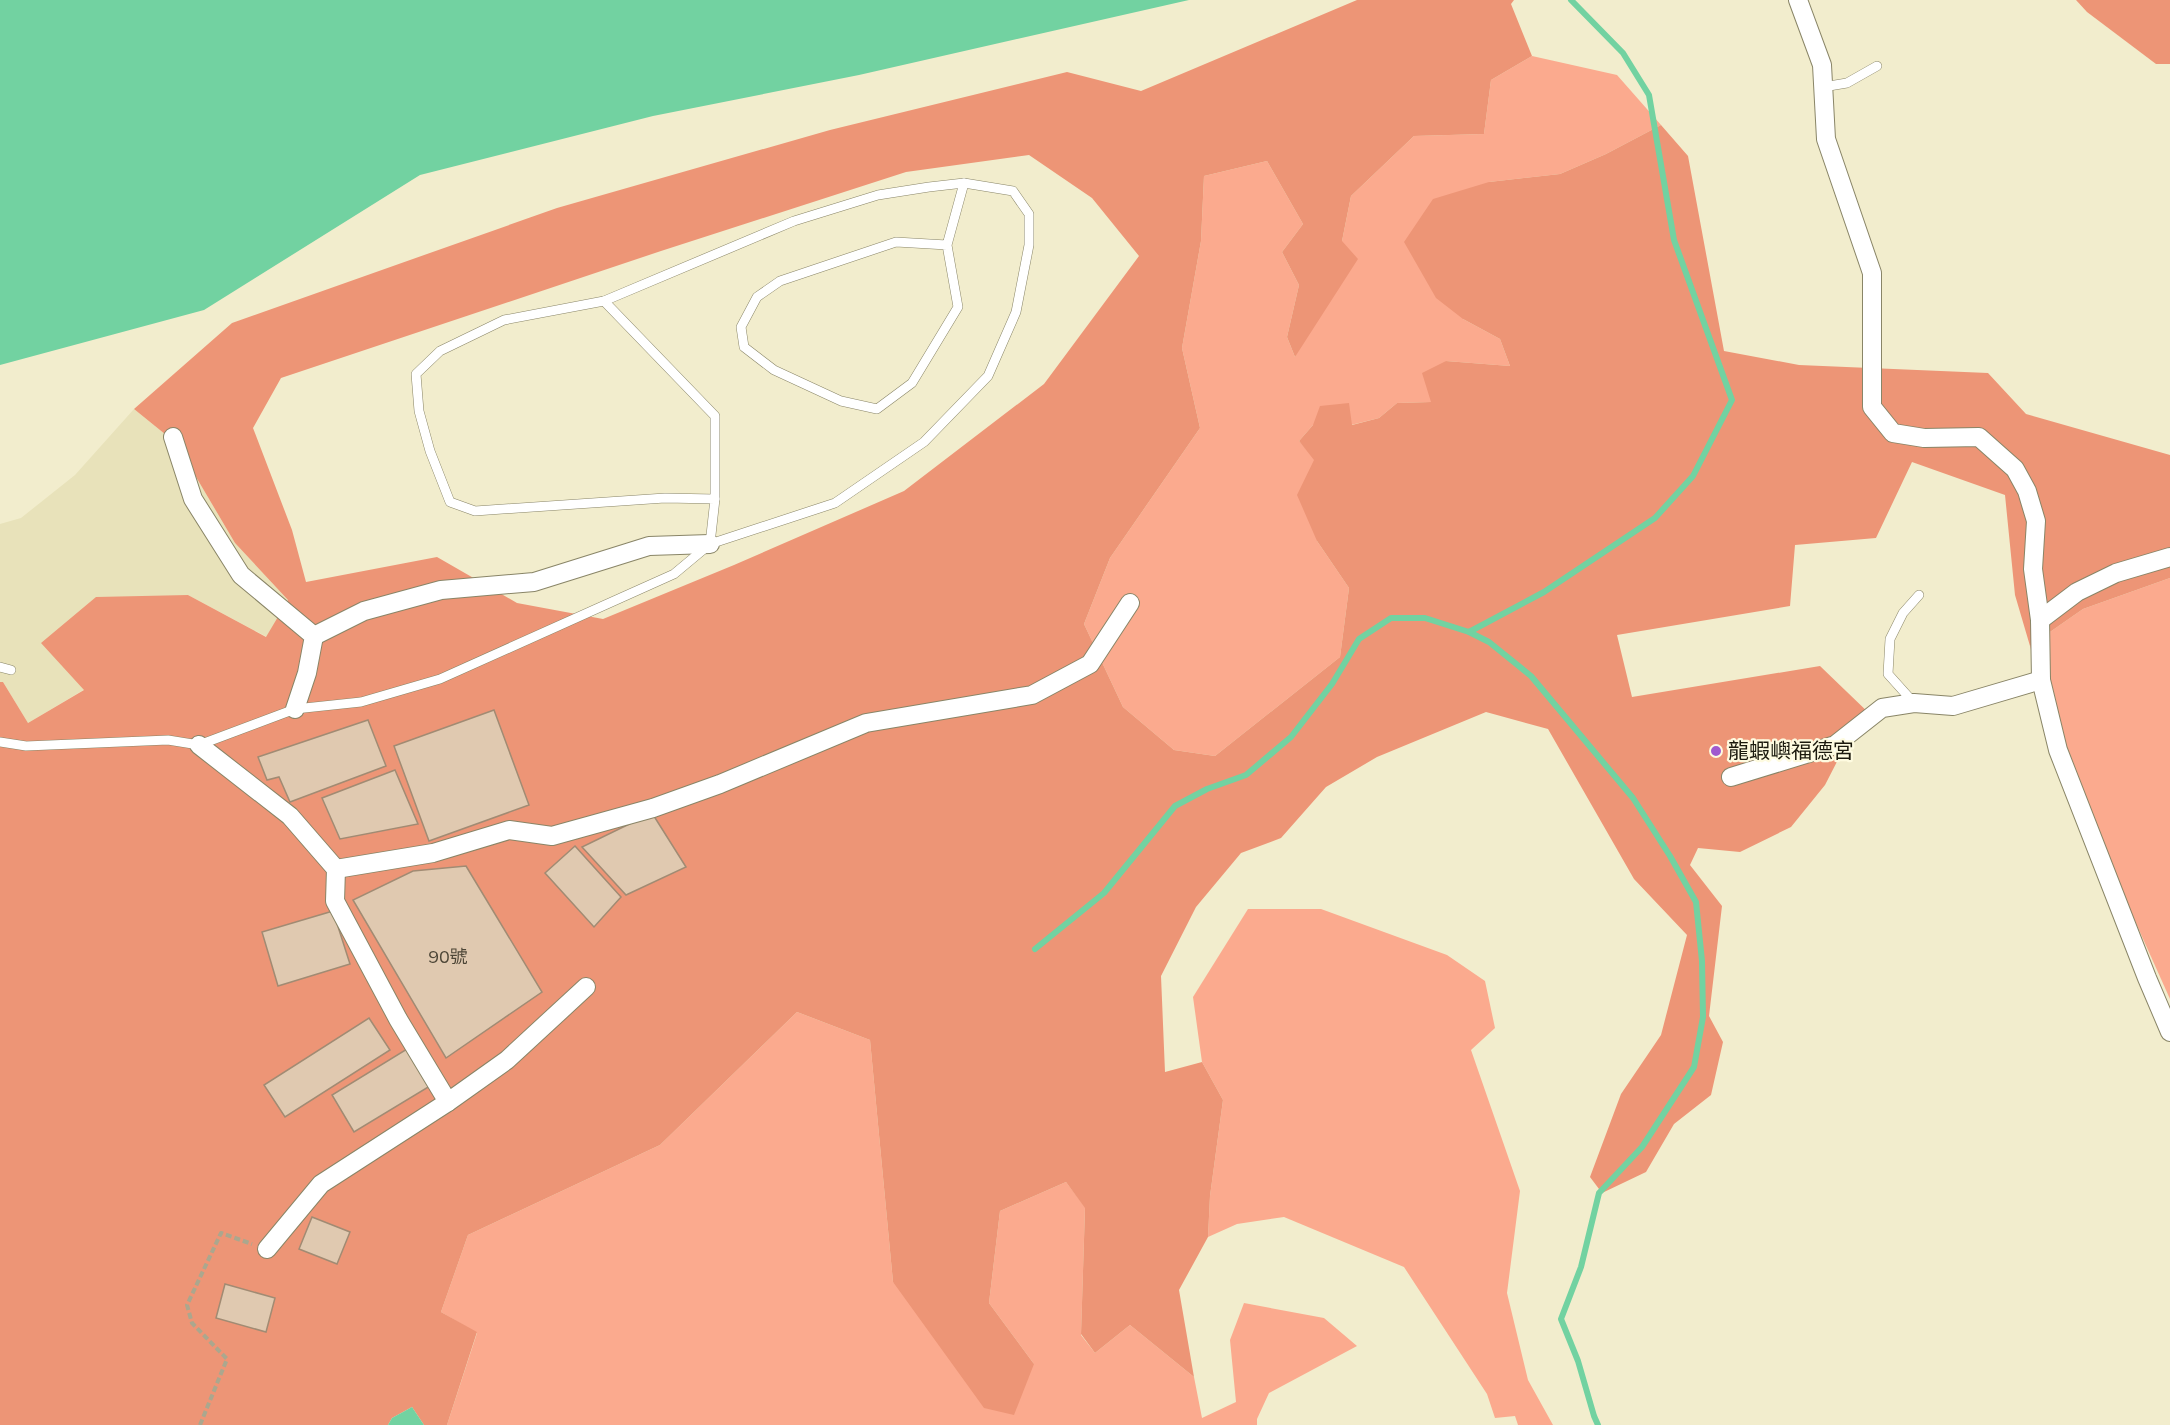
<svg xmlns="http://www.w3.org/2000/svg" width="2170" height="1425" viewBox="0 0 2170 1425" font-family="Mulish,'Noto Sans TC',sans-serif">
<rect width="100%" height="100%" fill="#f2edcd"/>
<path fill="#e8e2ba" d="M134,409l42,34 59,100 53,57 -21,37 -79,-42 -103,94 -57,34 -25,-41h-3v-158l21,-6 54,-43z"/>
<g fill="#fbaa8e">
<path d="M1532,56l85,19 44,50 -55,29 -46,20 -71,8 -26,137 37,20 10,27 -64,-5 -15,41 -34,1 -18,15 -28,7h-38l-14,16 16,18 2,82 32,47 -9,69 -125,99 -41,-6 -51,-43 -39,-83 26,-66 90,-130 -18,-80 19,-107 3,-65 63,-15 36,63 -21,28 17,33 -12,52 8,20 47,-116 9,-45 63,-60 70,-2 7,-54z"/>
<path d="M2170,578v421l-96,-214 -44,-139 53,-37z"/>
<path d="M1248,909h73l126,46 38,26 10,47 -24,22 49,141 -13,102 21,87 25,45h-35l-3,-9 -20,2 -8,-24 -83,-127 -120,-50 -47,7 -29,13 2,-41 13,-96 -21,-38 -9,-65z"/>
<path d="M797,1012l73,28 23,242 141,82 -45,-61 11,-92 66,-29 19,25 -4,128 14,18 35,-28 64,52 8,41 34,-16 -6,-62 14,-37 80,15 33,28 -88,47 -12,26v6h-810l30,-92 -36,-21 27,-77 192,-90z"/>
</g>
<g fill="#ed9576" fill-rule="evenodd">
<path d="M1357,0h157l-3,4 21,52 -41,24 -7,54 -70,2 -63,60 -9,45 16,18 -63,98 -8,-20 12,-52 -17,-33 21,-28 -36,-63 -63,15 -3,65 -19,107 18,80 -90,130 -26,66 39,83 51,43 41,6 125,-99 9,-69 -32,-47 -20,-46 17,-35 -15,-19 14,-16 7,-19 29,-3 3,22 27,-7 18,-15 34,-1 -9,-29 24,-12 64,5 -10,-27 -37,-20 -27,-21 -32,-56 29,-43 56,-17 71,-8 46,-20 55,-29 27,31 36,195 75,14 189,8 38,41 144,41v123l-87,31 -53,37 -15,-51 -10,-100 -93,-33 -36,76 -81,7 -5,61 -173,29 15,62 188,-31 53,51 -30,33 -18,35 -34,42 -51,25 -42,-4 -8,17 32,41 -13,110 14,26 -12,53 -37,29 -28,48 -44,21 -12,-16 31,-83 40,-59 26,-100 -53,-56 -86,-150 -62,-17 -109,45 -51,30 -45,51 -40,15 -45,54 -35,69 4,96 37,-10 21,38 -13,96 -2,41 -29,53 15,87 -64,-52 -35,28 -14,-19 4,-126 -19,-26 -66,29 -11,92 45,61 -20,51 -30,-7 -91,-126 -23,-242 -73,-28 -137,133 -192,90 -27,77 36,20 -30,93h-23l-12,-18 -20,11 -4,7h-388v-743h3l25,41 56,-33 -43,-47 55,-46 92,-2 78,42 22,-37 -53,-57 -59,-100 -42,-34 98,-86 325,-115 273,-78 237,-58 74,19zM1029,155l63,43 47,58 -95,128 -140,107 -170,74 -131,54 -86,-16 -80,-46 -131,25 -14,-52 -39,-102 28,-50 380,-127 245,-79z"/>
<path d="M2076,0h94v64h-14l-69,-52z"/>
</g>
<g fill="#72d2a1">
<path d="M0,0h1189l-330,75 -206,41 -233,59 -216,135 -204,55z"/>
<path d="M412,1407l12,18h-36l4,-7z"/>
</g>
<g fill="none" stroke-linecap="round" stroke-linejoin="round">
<g stroke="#72d2a1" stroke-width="6">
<path d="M1469,632l20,10 42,34 102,122 37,58 26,46 6,59 1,56 -9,50 -52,80 -43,46 -18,74 -20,52 17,42 16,55 4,9"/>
<path d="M1035,949l69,-56 71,-87 32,-17 39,-14 45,-38 41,-53 27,-45 32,-21h34l44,14 75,-40 111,-74 38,-42 39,-76 -58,-160 -25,-145 -26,-42 -52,-53"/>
</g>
</g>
<g fill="#e0c9b0" stroke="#a18b73" stroke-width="1.5">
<path d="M494,710l35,95 -100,36 -35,-95z"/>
<path d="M368,720l18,46 -96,36 -11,-25 -12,3 -9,-23z"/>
<path d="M395,770l23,54 -78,15 -18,-41z"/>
<path d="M652,813l34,54 -60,28 -44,-48z"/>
<path d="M575,846l46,51 -27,30 -49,-54z"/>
<path d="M466,866l76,126 -96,66 -93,-158 60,-29z"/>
<path d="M333,911l17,53 -72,22 -16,-54z"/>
<path d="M369,1018l21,32 -105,67 -21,-32z"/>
<path d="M407,1049l23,37 -76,46 -22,-37z"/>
<path d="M312,1217l38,15 -13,32 -38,-15z"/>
<path d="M225,1284l50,14 -9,34 -50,-14z"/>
</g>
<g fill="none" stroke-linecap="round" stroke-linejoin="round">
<defs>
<g id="service">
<path d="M1823,87l24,-4 30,-17"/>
<path d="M947,245l11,62 -46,76 -35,26 -36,-8 -67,-31 -30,-23 -3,-20 16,-30 23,-16 116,-39 51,3 17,-62"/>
<path d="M604,301l111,115v83"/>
<path d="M0,667l11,3"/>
<path d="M1914,703l-26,-29 2,-35 13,-26 16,-18"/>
<path d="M0,742l26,4 142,-6 31,5 96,-36 66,-7 79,-23 234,-105 36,-30 125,-41 89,-61 64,-66 28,-64 13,-67v-31l-16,-23 -49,-8 -35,4 -51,8 -84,26 -190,80 -100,19 -64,31 -24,23 3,37 11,40 20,51 25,9 190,-13 50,1 -5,45"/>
</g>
<g id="minor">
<path d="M1798,0l24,65 4,74 46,134v134l21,26 31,5 55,-1 36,32 12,22 9,30 -3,48 7,51 1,60 17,70 89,228 23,54"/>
<path d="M173,437l20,62 48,76 73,61 -7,37 -12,36"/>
<path d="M2040,620l37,-28 39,-19 54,-16"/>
<path d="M314,636l50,-25 77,-21 93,-8 115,-36 61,-2"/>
<path d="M199,745l91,71 46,53 -1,32 63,118 50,83"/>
<path d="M1731,777l104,-32 47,-37 32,-5 39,3 88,-26"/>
<path d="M336,869l97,-16 76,-23 43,6 101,-28 67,-24 146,-61 166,-28 58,-31 40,-61"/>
<path d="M267,1249l54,-65 127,-82 59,-42 79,-73"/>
</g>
</defs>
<use href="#service" stroke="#898567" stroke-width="10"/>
<use href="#minor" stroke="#898567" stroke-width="20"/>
<path stroke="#aba78e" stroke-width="4" stroke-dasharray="6 3" stroke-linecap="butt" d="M200,1425l27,-66 -35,-36 -5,-18 34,-72 31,11"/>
<use href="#service" stroke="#fff" stroke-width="9"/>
<use href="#minor" stroke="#fff" stroke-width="18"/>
</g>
<circle fill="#a05acf" stroke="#fefbe0" stroke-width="2" cx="1716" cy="751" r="6"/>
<g text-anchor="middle" stroke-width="4.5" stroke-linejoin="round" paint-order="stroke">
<g font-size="18" fill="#4c4536">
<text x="448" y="963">90號</text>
</g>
<g font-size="21" fill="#1b190d" stroke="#fefbe0" text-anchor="start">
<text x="1728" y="758">龍蝦嶼福德宮</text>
</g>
</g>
</svg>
